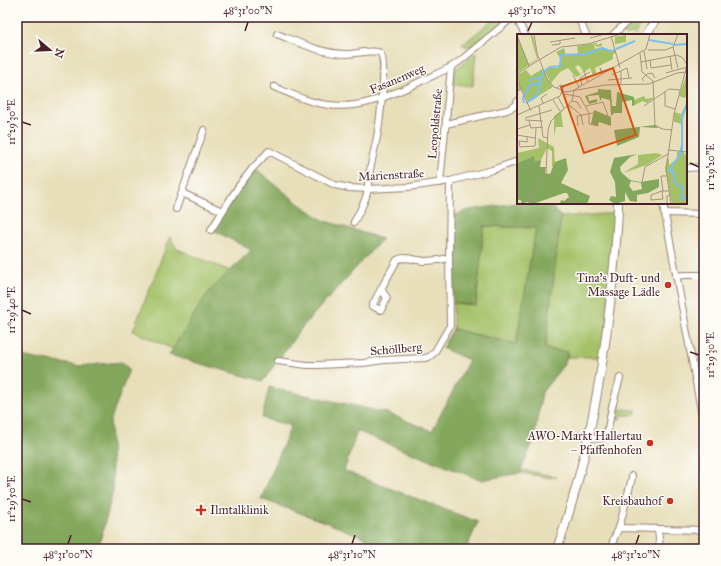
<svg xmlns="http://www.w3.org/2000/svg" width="721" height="566" viewBox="0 0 721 566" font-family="'IM FELL Great Primer',serif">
<rect width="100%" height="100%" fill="#fdfcf7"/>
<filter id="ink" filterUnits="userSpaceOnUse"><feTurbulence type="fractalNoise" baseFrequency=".025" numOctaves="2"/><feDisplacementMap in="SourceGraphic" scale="8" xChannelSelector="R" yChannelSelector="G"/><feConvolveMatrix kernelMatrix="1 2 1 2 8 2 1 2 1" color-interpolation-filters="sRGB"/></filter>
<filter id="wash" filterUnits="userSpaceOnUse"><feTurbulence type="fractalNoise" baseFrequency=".012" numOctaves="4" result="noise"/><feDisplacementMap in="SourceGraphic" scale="16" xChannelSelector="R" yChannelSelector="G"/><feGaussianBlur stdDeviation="0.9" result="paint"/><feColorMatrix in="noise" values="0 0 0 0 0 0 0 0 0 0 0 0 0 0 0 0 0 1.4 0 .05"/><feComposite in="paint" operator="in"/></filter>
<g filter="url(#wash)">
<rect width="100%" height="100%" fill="#e7dfba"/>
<g fill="#a4c168" stroke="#77704a">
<path d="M496,17h13l-10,9 -29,21 -8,-2z"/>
<path d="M636,17h7l-7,18 -5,-2 -1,2h-4l-5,-2z"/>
<path d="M476,53l-3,33 -20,-2 1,-14z"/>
<path d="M618,213l-14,144h-37l1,-5 -23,-3 16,-132z"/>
<path d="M484,226l52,2 -20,116 -63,-15v-26l23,2z"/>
<path d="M170,237l7,12 53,22 -23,23 -34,55 -40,-18z"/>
<path d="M613,409l23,1 -1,5h-14l-1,4 -4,-1 -4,15 4,1 -1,2 -7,1z"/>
<path d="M524,470l32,7 -3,1 -33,-5z"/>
</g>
<g fill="#83a75c" stroke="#666344">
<path d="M255,168l44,36 24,16 59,19 -79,87 -40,55 -94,-26 38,-61 44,-44 -38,-20 10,-17z"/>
<path d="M518,203h31l12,14 -16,132 23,3 -3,11 -23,29 -8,47 -14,34 -39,7 -75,-29 -49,-20 -13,40 134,51 -12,27h-100v-11l-41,-16 -64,-23 30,-73 -29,-8 7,-31 118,26 45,18 37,-71 -27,-12 11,-19 63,15 20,-116 -52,-2 -8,79 -23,-2v-87l16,-6z"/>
<path d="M17,355l19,4 44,7 42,-4 7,7 -19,53 3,69 -15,58h-81z"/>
</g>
</g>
<g filter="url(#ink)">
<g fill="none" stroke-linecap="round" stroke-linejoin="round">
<defs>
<g id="minor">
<path d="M516,17l9,18"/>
<path d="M578,17l8,18"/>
<path d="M277,34c23,9 46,20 70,20 8,0 28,-5 33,-1 8,6 -1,73 -3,84 -3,14 -6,28 -9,42 0,3 0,6 0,9 -1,11 -9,25 -14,34"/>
<path d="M613,35l19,-18"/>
<path d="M274,87c17,7 36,16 55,18 30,4 54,-7 80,-18 14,-7 28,-13 42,-20l9,-6 53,-44"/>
<path d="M446,124l61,-14 8,-4 3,-5"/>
<path d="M686,168l18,-1"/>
<path d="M440,183l11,-116"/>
<path d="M182,193l40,18"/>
<path d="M663,203l41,223"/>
<path d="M176,209l28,-79"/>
<path d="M664,213l40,1"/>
<path d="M211,230l27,-43 14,-18 17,-18 66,34 14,3 19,1 41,-2 41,-6 42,-11 26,-9"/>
<path d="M676,276l9,-1h19"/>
<path d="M381,289l16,-29c8,-5 19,1 29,1 7,0 15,-1 23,-3"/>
<path d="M381,289l6,9 -6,12 -9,-4z"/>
<path d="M278,361l29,4h10l46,-2 21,-3 41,-2 4,-1 5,-4 14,-24 2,-3 -1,-68 1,-77"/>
<path d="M589,437c7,2 13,3 18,-3l5,-27 8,-29"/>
<path d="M619,528l85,2"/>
<path d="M658,529l2,20"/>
<path d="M611,549l3,-11 5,-10 12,-46 1,-6"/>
</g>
<g id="secondary">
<path d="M646,35l11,-18"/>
<path d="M557,549c31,-88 47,-180 56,-273 2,-24 5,-49 5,-73"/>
</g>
</defs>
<use href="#minor" stroke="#987f72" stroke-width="8"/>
<use href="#secondary" stroke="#987f72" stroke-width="10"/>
<use href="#minor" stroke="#fff" stroke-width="6"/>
<use href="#secondary" stroke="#fff" stroke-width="8"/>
</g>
</g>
<path fill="none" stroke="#4a1f2b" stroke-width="1.5" d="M245,31l3,-9M528,31l4,-9M22,122l9,3M690,163l9,4M22,310l9,4M690,352l9,3M22,499l9,3M68,544l3,-9M352,544l3,-9M636,544l3,-9"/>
<g fill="#c8321e" stroke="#fdfcf7" stroke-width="1.5">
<circle cx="668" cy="285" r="4"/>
<circle cx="650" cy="443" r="4"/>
<circle cx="670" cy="501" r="4"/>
<path d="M199 504h4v4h4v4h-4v4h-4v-4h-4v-4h4z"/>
</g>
<g text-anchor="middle" stroke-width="3" stroke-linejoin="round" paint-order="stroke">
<g font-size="12" fill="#4a1f2b" stroke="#fdfcf7">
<text transform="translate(397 79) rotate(-23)" y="4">Fasanenweg</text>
<text transform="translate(435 124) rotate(-85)" y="4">Leopoldstraße</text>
<text transform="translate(391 175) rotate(-3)" y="4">Marienstraße</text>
<text transform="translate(396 349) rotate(-5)" y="4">Schöllberg</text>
</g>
<g font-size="12" fill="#4a1f2b" stroke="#fdfcf7" text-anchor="end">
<text x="660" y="282">Tina's Duft- und<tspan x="660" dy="14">Massage Lädle</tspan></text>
<text x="642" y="440">AWO-Markt Hallertau<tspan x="642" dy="14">– Pfaffenhofen</tspan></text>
<text x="662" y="505">Kreisbauhof</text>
<text x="210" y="514" text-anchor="start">Ilmtalklinik</text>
</g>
</g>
<g transform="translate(517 34)">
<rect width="170" height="170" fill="#e7dfba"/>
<path d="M13,0l3,2 5,23 -21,14v-37l12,28 8,-5zM109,1v7l-11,2v-7zM80,9v2l5,-2v3l-5,1 -3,-3 1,5 7,-2 9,4 4,-2 1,4 -3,1v5l-18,9 1,5 -3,2 -3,-7 -9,6 2,-3 -4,-6 -4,2 6,8 -5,2 -8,-9 -8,4 -9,11 -6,-11 4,-5 8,1 4,-2 -1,-8 -4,-6 8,-4 2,7h6l6,-2 -1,-7zM25,35l11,18 -25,15 -6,-12 -5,2 2,-8 -2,-9 9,-5 5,6zM170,39v20l-2,5 -6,-2zM127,62l2,3 9,-2 -8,6 -4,-2 -8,4 -1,-5zM170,68l-5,22 -8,-2v-10l7,2zM52,71l4,4 -5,-3 -7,6 2,15h-7l-2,9v-20zM21,104l16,9 1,18 -3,2v-16l-5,-3 -6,12 -6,1 -1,-5 -17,7v-10l22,-5zM156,118h10l4,4v48h-15l-7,-36 2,-9h2v6l8,-6v-7zM139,119l6,2 -15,10 -24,8 15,-9v-9z" fill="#a4c168"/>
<path d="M81,55l13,1 1,16h4l1,-14 17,5 1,8 -3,1v-6l-10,2v11h-8l-3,3 -1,-16 -8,-2 -2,3 -1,-6 -11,1 1,5 8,-2v3l-8,2 -4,-8 13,-4zM77,76l17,7v9l-12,-4 -1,4 -7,-2zM138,91l3,3 -18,-1 -1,10 -22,9 -3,-16zM120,120l-7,3 -10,10 1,5 9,8 10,2 19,-3v8l-11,6 -11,2v7l-7,-1 -5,-9v9l-10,3 -6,-4 2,-4 5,1 -1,-15 -5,-10 4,-14zM114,147l10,2 1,6 -9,2 -4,-5zM17,122l1,5 6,-1 -1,7h6l-1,6 5,1 5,-12 11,-4 2,12 -7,13 29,13 -3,8h-27l1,-4 3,1 5,-4 -2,-4h-3l-31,11 -5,-2 -8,2 2,-3 -5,-2v-36z" fill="#83a75c" fill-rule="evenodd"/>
<path fill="none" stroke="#7cbff2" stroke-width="2" d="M132,6l24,4M157,11l13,-1M99,15l19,-8M12,46l13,-3M7,69l-1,-5 7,-13 9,-2M9,69l11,-7 6,-24 7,-5 10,-1 1,-11 25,-1 16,-6 9,3 4,-1M170,70l-5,13v34l-13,20h4l2,12 8,5 -2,10h6M161,125l4,-14"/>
<path fill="none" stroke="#a89281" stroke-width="1" d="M17,0l3,19 10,26 7,8 12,5 39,-7 44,-1 28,-11 10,-1M0,1l12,31M94,2l9,32M73,4l15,-4M33,8l25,-4M35,11l8,-1v-4M131,16h17l8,-3M127,17l3,18M123,19l2,19 11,9 2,44 7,4 10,1M153,22l2,14M22,26l22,-13 27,-3 33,-10M133,26l1,8 20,-3M124,28l36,-7 6,3 4,7 -13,49 -8,55 5,35M161,34l-5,-21 5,-13M104,37v13M149,39l21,-6M0,40l22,-14M85,40l-2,-6 3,5M56,41l6,12M95,41l15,-7 2,10M0,46l14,31M91,46l24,-2M127,47l-2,-2 5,-5 5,-1 3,5M71,48l-3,-7 5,-3M65,51l-2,-7 5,-3v-4M57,56l72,-41 4,-15M148,57v15l10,3M48,60l15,3 9,16v11l9,2M41,63l6,11M36,66l7,11M55,67l5,1 4,6M26,69l-2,-5 6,-4M52,71l12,10 2,10M22,72l4,31 5,1M69,72l17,-4 5,14M127,72l25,-17 11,1M0,81l43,-19 4,-10 -4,-1 -3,3M8,84l27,-8M8,86l18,1M12,87l2,7 12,-1M61,92l-1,-10 16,-3M0,95l13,-4M0,101l18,3M10,103v5l-8,-1 1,6 15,-1 1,-18M152,116l18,2M125,148l3,-15 23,-13M145,157l-11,4v5l12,-1 -1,-8h8M146,157l-2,-15h5M11,170l18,-31 2,-43 3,-9 21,-20 2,-11M150,170v-8l4,-1"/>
<path fill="#d8530f" fill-opacity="0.15" stroke="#d8530f" stroke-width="2" d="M96,34l23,67 -52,18 -23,-66z"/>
<rect width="170" height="170" fill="none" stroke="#4a1f2b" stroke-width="2"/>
</g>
<rect width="721" height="566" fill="none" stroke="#fdfcf7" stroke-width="44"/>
<g transform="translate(50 50) rotate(109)" stroke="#fdfcf7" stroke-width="3" paint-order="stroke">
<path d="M0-3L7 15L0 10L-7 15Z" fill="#4a1f2b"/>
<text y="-6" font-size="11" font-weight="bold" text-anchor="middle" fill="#4a1f2b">N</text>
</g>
<rect x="22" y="22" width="677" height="522" fill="none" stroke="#4a1f2b" stroke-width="1.5"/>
<g font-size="10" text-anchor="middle" fill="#4a1f2b">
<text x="248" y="14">48°31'00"N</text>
<text x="532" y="14">48°31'10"N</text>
<text transform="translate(11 122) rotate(-90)" y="4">11°29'30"E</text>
<text transform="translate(710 167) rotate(-90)" y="4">11°29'20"E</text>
<text transform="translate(11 310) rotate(-90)" y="4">11°29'40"E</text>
<text transform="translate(710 355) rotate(-90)" y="4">11°29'30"E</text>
<text transform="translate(11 499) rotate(-90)" y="4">11°29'50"E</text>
<text x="68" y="558">48°31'00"N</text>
<text x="352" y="558">48°31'10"N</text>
<text x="636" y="558">48°31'20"N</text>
</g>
</svg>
